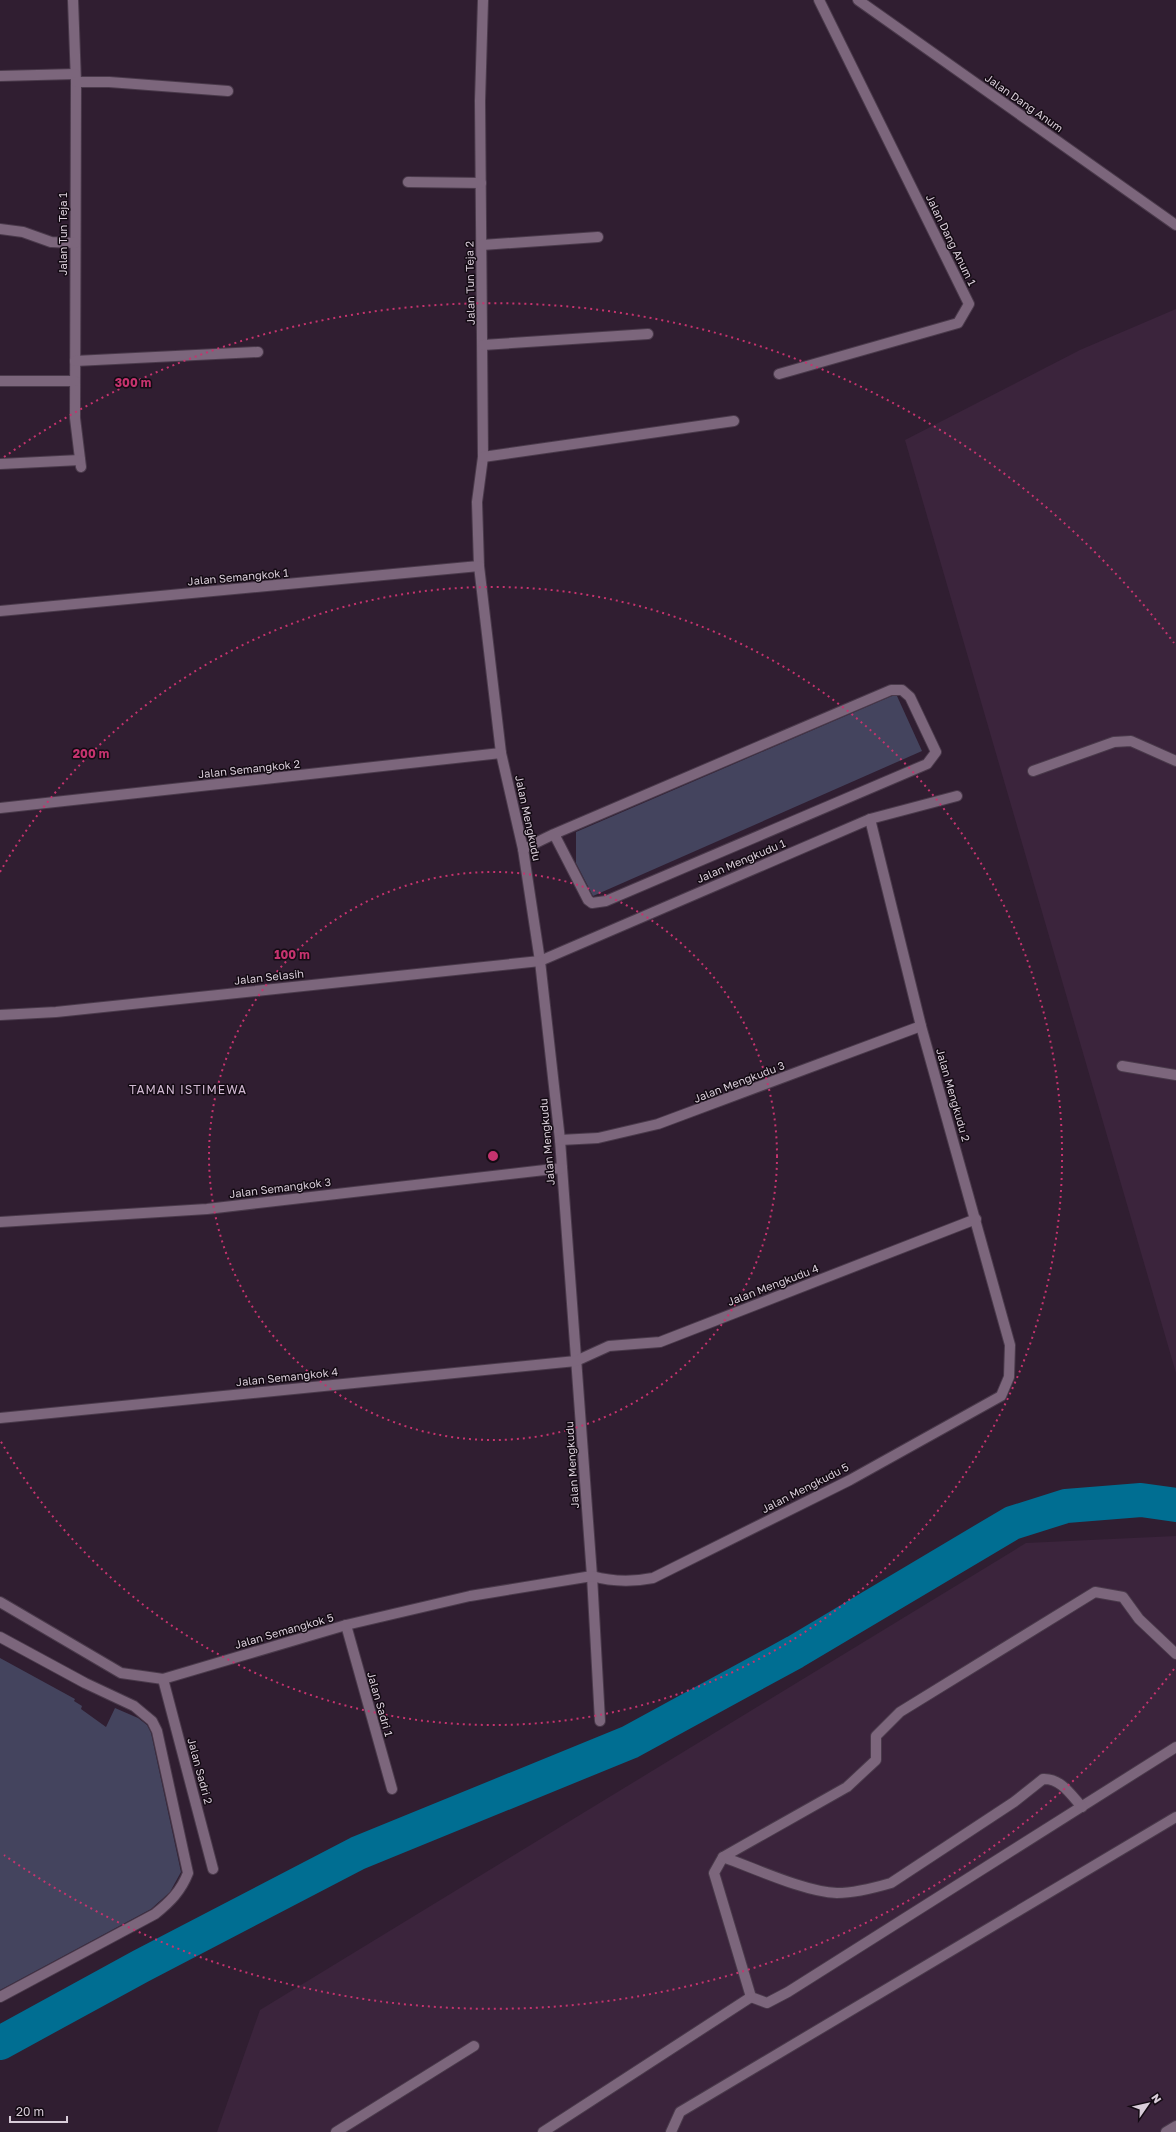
<svg xmlns="http://www.w3.org/2000/svg" width="1176" height="2132" viewBox="0 0 1176 2132" font-family="'Golos Text',sans-serif">
<rect width="100%" height="100%" fill="#301e31"/>
<g fill="#3b243c">
<path d="M1176,309v1064l-271,-933 175,-90z"/>
<path d="M1176,1536v596h-959l43,-122 766,-467z"/>
</g>
<g fill="none" stroke-linecap="round" stroke-linejoin="round">
<path stroke="#006e92" stroke-width="34" d="M0,2043l141,-77 217,-113 272,-111 165,-90 217,-129 54,-17 75,-6 35,5"/>
</g>
<g fill="#44445e">
<path d="M892,696h5l25,55 -329,145 -17,-33v-31z"/>
<path d="M0,1658l75,41 -1,2 8,5 -1,3 25,18 9,-19 23,10 9,7 4,8 30,139 -11,20 -19,17 -151,81z"/>
</g>
<g fill="none" stroke-linecap="round" stroke-linejoin="round">
<defs>
<g id="minor">
<path d="M73,0l3,82 -1,336 6,49"/>
<path d="M483,0l-3,101 3,356 -6,45 2,64 22,187 22,96 17,112 20,179 32,436 8,145"/>
<path d="M858,0l318,225"/>
<path d="M0,76l75,-2"/>
<path d="M76,82h33l119,9"/>
<path d="M408,182l73,1"/>
<path d="M0,229l23,3 28,10 24,1"/>
<path d="M482,245l116,-8"/>
<path d="M483,345l165,-11"/>
<path d="M75,361l183,-9"/>
<path d="M779,374l179,-51 11,-19 -150,-304"/>
<path d="M0,381h75"/>
<path d="M483,457l251,-36"/>
<path d="M0,464l80,-4"/>
<path d="M0,611l479,-45"/>
<path d="M1033,771l81,-29 17,-1 45,20"/>
<path d="M0,808l501,-55"/>
<path d="M523,849l31,-15 34,66 4,3 14,-2 321,-137 9,-12 -26,-55 -8,-7h-11l-337,144"/>
<path d="M0,1015l56,-3 484,-51 330,-142 87,-23"/>
<path d="M1122,1066l54,9"/>
<path d="M560,1140l38,-2 60,-14 263,-98"/>
<path d="M0,1222l207,-13 355,-41"/>
<path d="M0,1418l576,-57 33,-15 51,-4 316,-123"/>
<path d="M0,1602l121,71 42,6 183,-54 124,-29 122,-20c21,6 40,6 61,2l197,-98 151,-84 8,-19 1,-32 -89,-319 -51,-207"/>
<path d="M346,1625l46,164"/>
<path d="M0,1637l85,46 49,23 18,15 5,10 31,142c-7,18 -18,29 -33,41l-155,83"/>
<path d="M1176,1654l-37,-35 -16,-22 -28,-5 -195,120 -24,24v24l-29,27 -124,70 -9,16 37,124 16,6 21,-11 388,-245"/>
<path d="M163,1679l50,190"/>
<path d="M723,1857c31,11 82,35 114,36 18,0 37,-5 54,-10l123,-81 29,-23c18,-1 28,16 39,28"/>
<path d="M336,2132l138,-86"/>
<path d="M543,2132l208,-135"/>
<path d="M671,2132l9,-20 496,-295"/>
<path d="M1166,2132l10,-6"/>
</g>
</defs>
<use href="#minor" stroke="#4a3a4b" stroke-width="12"/>
<use href="#minor" stroke="#7c667c" stroke-width="10"/>
</g>
<g fill="none" stroke="#c5336e" stroke-width="2" stroke-dasharray="2 4">
<circle cx="493" cy="1156" r="284"/>
<path d="M0 872A569 569 0 1 1 0 1440"/>
<path d="M1174 1669A853 853 0 0 1 4 1855M4 457A853 853 0 0 1 1174 643"/>
</g>
<g text-anchor="middle" stroke-width="3" stroke-linejoin="round" paint-order="stroke">
<g font-size="11" fill="#d9cdd9" stroke="#140b14">
<text transform="translate(1024 103) rotate(35)" y="4">Jalan Dang Anum</text>
<text transform="translate(63 234) rotate(-90)" y="4">Jalan Tun Teja 1</text>
<text transform="translate(951 240) rotate(64)" y="4">Jalan Dang Anum 1</text>
<text transform="translate(470 283) rotate(-91)" y="4">Jalan Tun Teja 2</text>
<text transform="translate(238 577) rotate(-5)" y="4">Jalan Semangkok 1</text>
<text transform="translate(249 769) rotate(-6)" y="4">Jalan Semangkok 2</text>
<text transform="translate(528 818) rotate(78)" y="4">Jalan Mengkudu</text>
<text transform="translate(741 861) rotate(-23)" y="4">Jalan Mengkudu 1</text>
<text transform="translate(269 977) rotate(-6)" y="4">Jalan Selasih</text>
<text transform="translate(739 1082) rotate(-21)" y="4">Jalan Mengkudu 3</text>
<text transform="translate(953 1095) rotate(74)" y="4">Jalan Mengkudu 2</text>
<text transform="translate(547 1142) rotate(-95)" y="4">Jalan Mengkudu</text>
<text transform="translate(280 1188) rotate(-7)" y="4">Jalan Semangkok 3</text>
<text transform="translate(773 1285) rotate(-21)" y="4">Jalan Mengkudu 4</text>
<text transform="translate(287 1377) rotate(-6)" y="4">Jalan Semangkok 4</text>
<text transform="translate(572 1465) rotate(-94)" y="4">Jalan Mengkudu</text>
<text transform="translate(805 1488) rotate(-27)" y="4">Jalan Mengkudu 5</text>
<text transform="translate(284 1631) rotate(-16)" y="4">Jalan Semangkok 5</text>
<text transform="translate(380 1704) rotate(74)" y="4">Jalan Sadri 1</text>
<text transform="translate(200 1771) rotate(75)" y="4">Jalan Sadri 2</text>
</g>
<g font-size="12" letter-spacing="1" fill="#d0b8d1" stroke="#140b14">
<text x="188" y="1094">TAMAN ISTIMEWA</text>
</g>
</g>
<circle cx="493" cy="1156" r="6" fill="#c5336e" stroke="#140b14" stroke-width="2"/>
<g font-size="12" text-anchor="middle" font-weight="bold" fill="#c5336e" stroke="#140b14" stroke-width="3" stroke-linejoin="round" paint-order="stroke">
<text x="133" y="387">300 m</text>
<text x="91" y="758">200 m</text>
<text x="292" y="959">100 m</text>
</g>
<g transform="translate(1148 2104) rotate(56)" stroke="#140b14" stroke-width="3" paint-order="stroke">
<path d="M0-3L7 15L0 10L-7 15Z" fill="#d9cdd9"/>
<text y="-6" font-size="11" font-weight="bold" text-anchor="middle" fill="#d9cdd9">N</text>
</g>
<path d="M10 2116v6h57v-6" fill="none" stroke="#d9cdd9" stroke-width="2"/>
<text x="16" y="2116" font-size="12" fill="#d9cdd9" stroke="#140b14" stroke-width="3" paint-order="stroke">20 m</text>
</svg>
